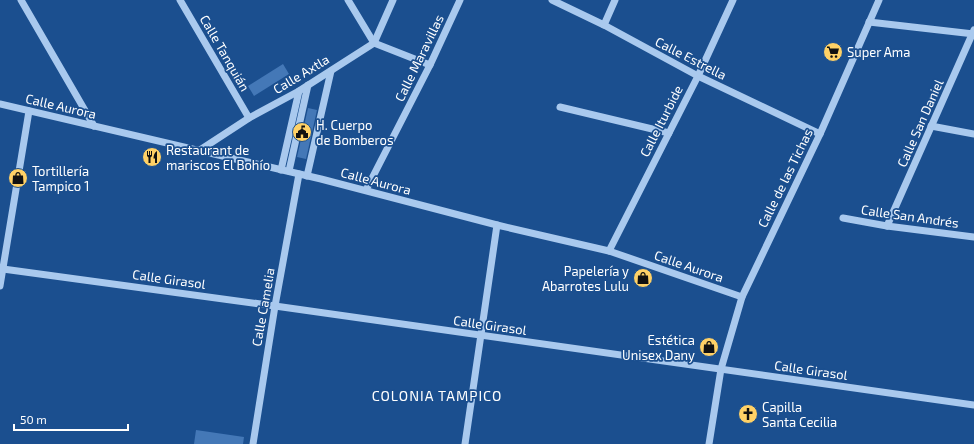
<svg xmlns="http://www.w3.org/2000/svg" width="974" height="444" viewBox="0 0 974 444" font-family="'Exo 2',sans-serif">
<rect width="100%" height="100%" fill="#1b4f8f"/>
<g fill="#4478b7">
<path d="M283,64l6,10 -35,22 -6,-10z"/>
<path d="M308,108l9,2 -11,49 -9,-2z"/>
<path d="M196,430l48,7 -1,7h-49z"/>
</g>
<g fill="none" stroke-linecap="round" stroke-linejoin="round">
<g stroke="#a9c9ee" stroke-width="7">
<path d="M21,0l73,126"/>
<path d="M180,0l69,118"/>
<path d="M348,0l26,43 56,22"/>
<path d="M552,0l52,25 94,51 122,58"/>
<path d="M869,22l105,12"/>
<path d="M604,25l11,-25"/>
<path d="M0,104l321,75 176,46 112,26 133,46"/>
<path d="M560,107l109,26"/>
<path d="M931,126l43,8"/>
<path d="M200,150l49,-32 50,-27 75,-48 19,-43"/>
<path d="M281,170l18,-79"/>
<path d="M289,171l19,-86"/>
<path d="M307,176l24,-105"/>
<path d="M366,190l64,-125 30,-65"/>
<path d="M843,218l44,8 87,11"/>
<path d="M887,226l87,-196"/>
<path d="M609,251l89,-175 35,-76"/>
<path d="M3,269l272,37 699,99"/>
<path d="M0,286l29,-175"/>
<path d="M253,444l22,-138 24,-132"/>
<path d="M465,444l32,-219"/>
<path d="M709,444l12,-75 21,-72 78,-163 59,-134"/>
</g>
</g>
<defs>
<symbol id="supermarket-disc" viewBox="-11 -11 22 22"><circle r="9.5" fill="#ffd166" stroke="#1b4f8f"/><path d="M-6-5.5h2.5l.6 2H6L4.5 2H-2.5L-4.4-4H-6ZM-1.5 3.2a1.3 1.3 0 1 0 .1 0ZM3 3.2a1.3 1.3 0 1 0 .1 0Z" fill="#111"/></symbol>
<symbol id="civic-disc" viewBox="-11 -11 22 22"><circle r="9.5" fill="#ffd166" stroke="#1b4f8f"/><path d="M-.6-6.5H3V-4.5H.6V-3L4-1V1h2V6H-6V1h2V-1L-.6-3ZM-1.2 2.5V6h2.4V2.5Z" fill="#111"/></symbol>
<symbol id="restaurant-disc" viewBox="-11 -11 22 22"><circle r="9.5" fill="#ffd166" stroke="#1b4f8f"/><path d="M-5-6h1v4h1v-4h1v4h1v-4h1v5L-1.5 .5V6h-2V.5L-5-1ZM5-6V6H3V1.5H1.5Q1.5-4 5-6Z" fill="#111"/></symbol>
<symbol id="shop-disc" viewBox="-11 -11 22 22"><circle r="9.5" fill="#ffd166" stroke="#1b4f8f"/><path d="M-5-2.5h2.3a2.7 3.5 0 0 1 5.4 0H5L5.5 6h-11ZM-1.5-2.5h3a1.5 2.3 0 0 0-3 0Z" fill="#111"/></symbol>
<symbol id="church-disc" viewBox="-11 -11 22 22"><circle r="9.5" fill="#ffd166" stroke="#1b4f8f"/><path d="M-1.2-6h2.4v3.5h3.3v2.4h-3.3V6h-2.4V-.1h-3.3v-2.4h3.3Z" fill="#111"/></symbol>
</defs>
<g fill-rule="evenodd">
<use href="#supermarket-disc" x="822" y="41" width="22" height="22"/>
<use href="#civic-disc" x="291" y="121" width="22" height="22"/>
<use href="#restaurant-disc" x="141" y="146" width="22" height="22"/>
<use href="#shop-disc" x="7" y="167" width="22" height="22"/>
<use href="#shop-disc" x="632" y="267" width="22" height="22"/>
<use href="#shop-disc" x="698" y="336" width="22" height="22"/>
<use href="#church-disc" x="737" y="403" width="22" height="22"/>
</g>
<g text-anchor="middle" stroke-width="3.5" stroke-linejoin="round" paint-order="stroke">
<g font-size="13" fill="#fff" stroke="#1b4f8f" text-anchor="start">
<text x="847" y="57">Super Ama</text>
<text x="316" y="130">H. Cuerpo<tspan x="316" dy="15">de Bomberos</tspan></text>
<text x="166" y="155">Restaurant de<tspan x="166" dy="15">mariscos El Bohío</tspan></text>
<text x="32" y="176">Tortillería<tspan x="32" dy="15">Tampico 1</tspan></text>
<text x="629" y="276" text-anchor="end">Papelería y<tspan x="629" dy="15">Abarrotes Lulu</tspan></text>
<text x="695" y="345" text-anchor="end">Estética<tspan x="695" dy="15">Unisex Dany</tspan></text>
<text x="762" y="412">Capilla<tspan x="762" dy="15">Santa Cecilia</tspan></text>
</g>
<g font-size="13" fill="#fff" stroke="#1b4f8f">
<text transform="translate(225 53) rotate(60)" y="5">Calle Tanquián</text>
<text transform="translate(419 58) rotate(-64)" y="5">Calle Maravillas</text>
<text transform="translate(691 58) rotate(27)" y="5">Calle Estrella</text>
<text transform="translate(301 74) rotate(-31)" y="5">Calle Axtla</text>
<text transform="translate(61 106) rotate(13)" y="5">Calle Aurora</text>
<text transform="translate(661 121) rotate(-63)" y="5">Calle Iturbide</text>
<text transform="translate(920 123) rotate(-66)" y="5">Calle San Daniel</text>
<text transform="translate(785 178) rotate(-64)" y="5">Calle de las Tichas</text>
<text transform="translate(376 181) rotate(15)" y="5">Calle Aurora</text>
<text transform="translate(910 216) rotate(8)" y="5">Calle San Andrés</text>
<text transform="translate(689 266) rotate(19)" y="5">Calle Aurora</text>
<text transform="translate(169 279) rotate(8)" y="5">Calle Girasol</text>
<text transform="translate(263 307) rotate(-80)" y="5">Calle Camelia</text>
<text transform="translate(490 325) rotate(8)" y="5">Calle Girasol</text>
<text transform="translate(811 370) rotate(8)" y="5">Calle Girasol</text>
</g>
<g font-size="14" letter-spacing="1" fill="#fff" stroke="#1b4f8f">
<text x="437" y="401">COLONIA TAMPICO</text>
</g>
</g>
<path d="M14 424v6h114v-6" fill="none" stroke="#ffffff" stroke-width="2"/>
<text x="20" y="424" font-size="12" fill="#ffffff" stroke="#1b4f8f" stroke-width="3" paint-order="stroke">50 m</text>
</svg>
